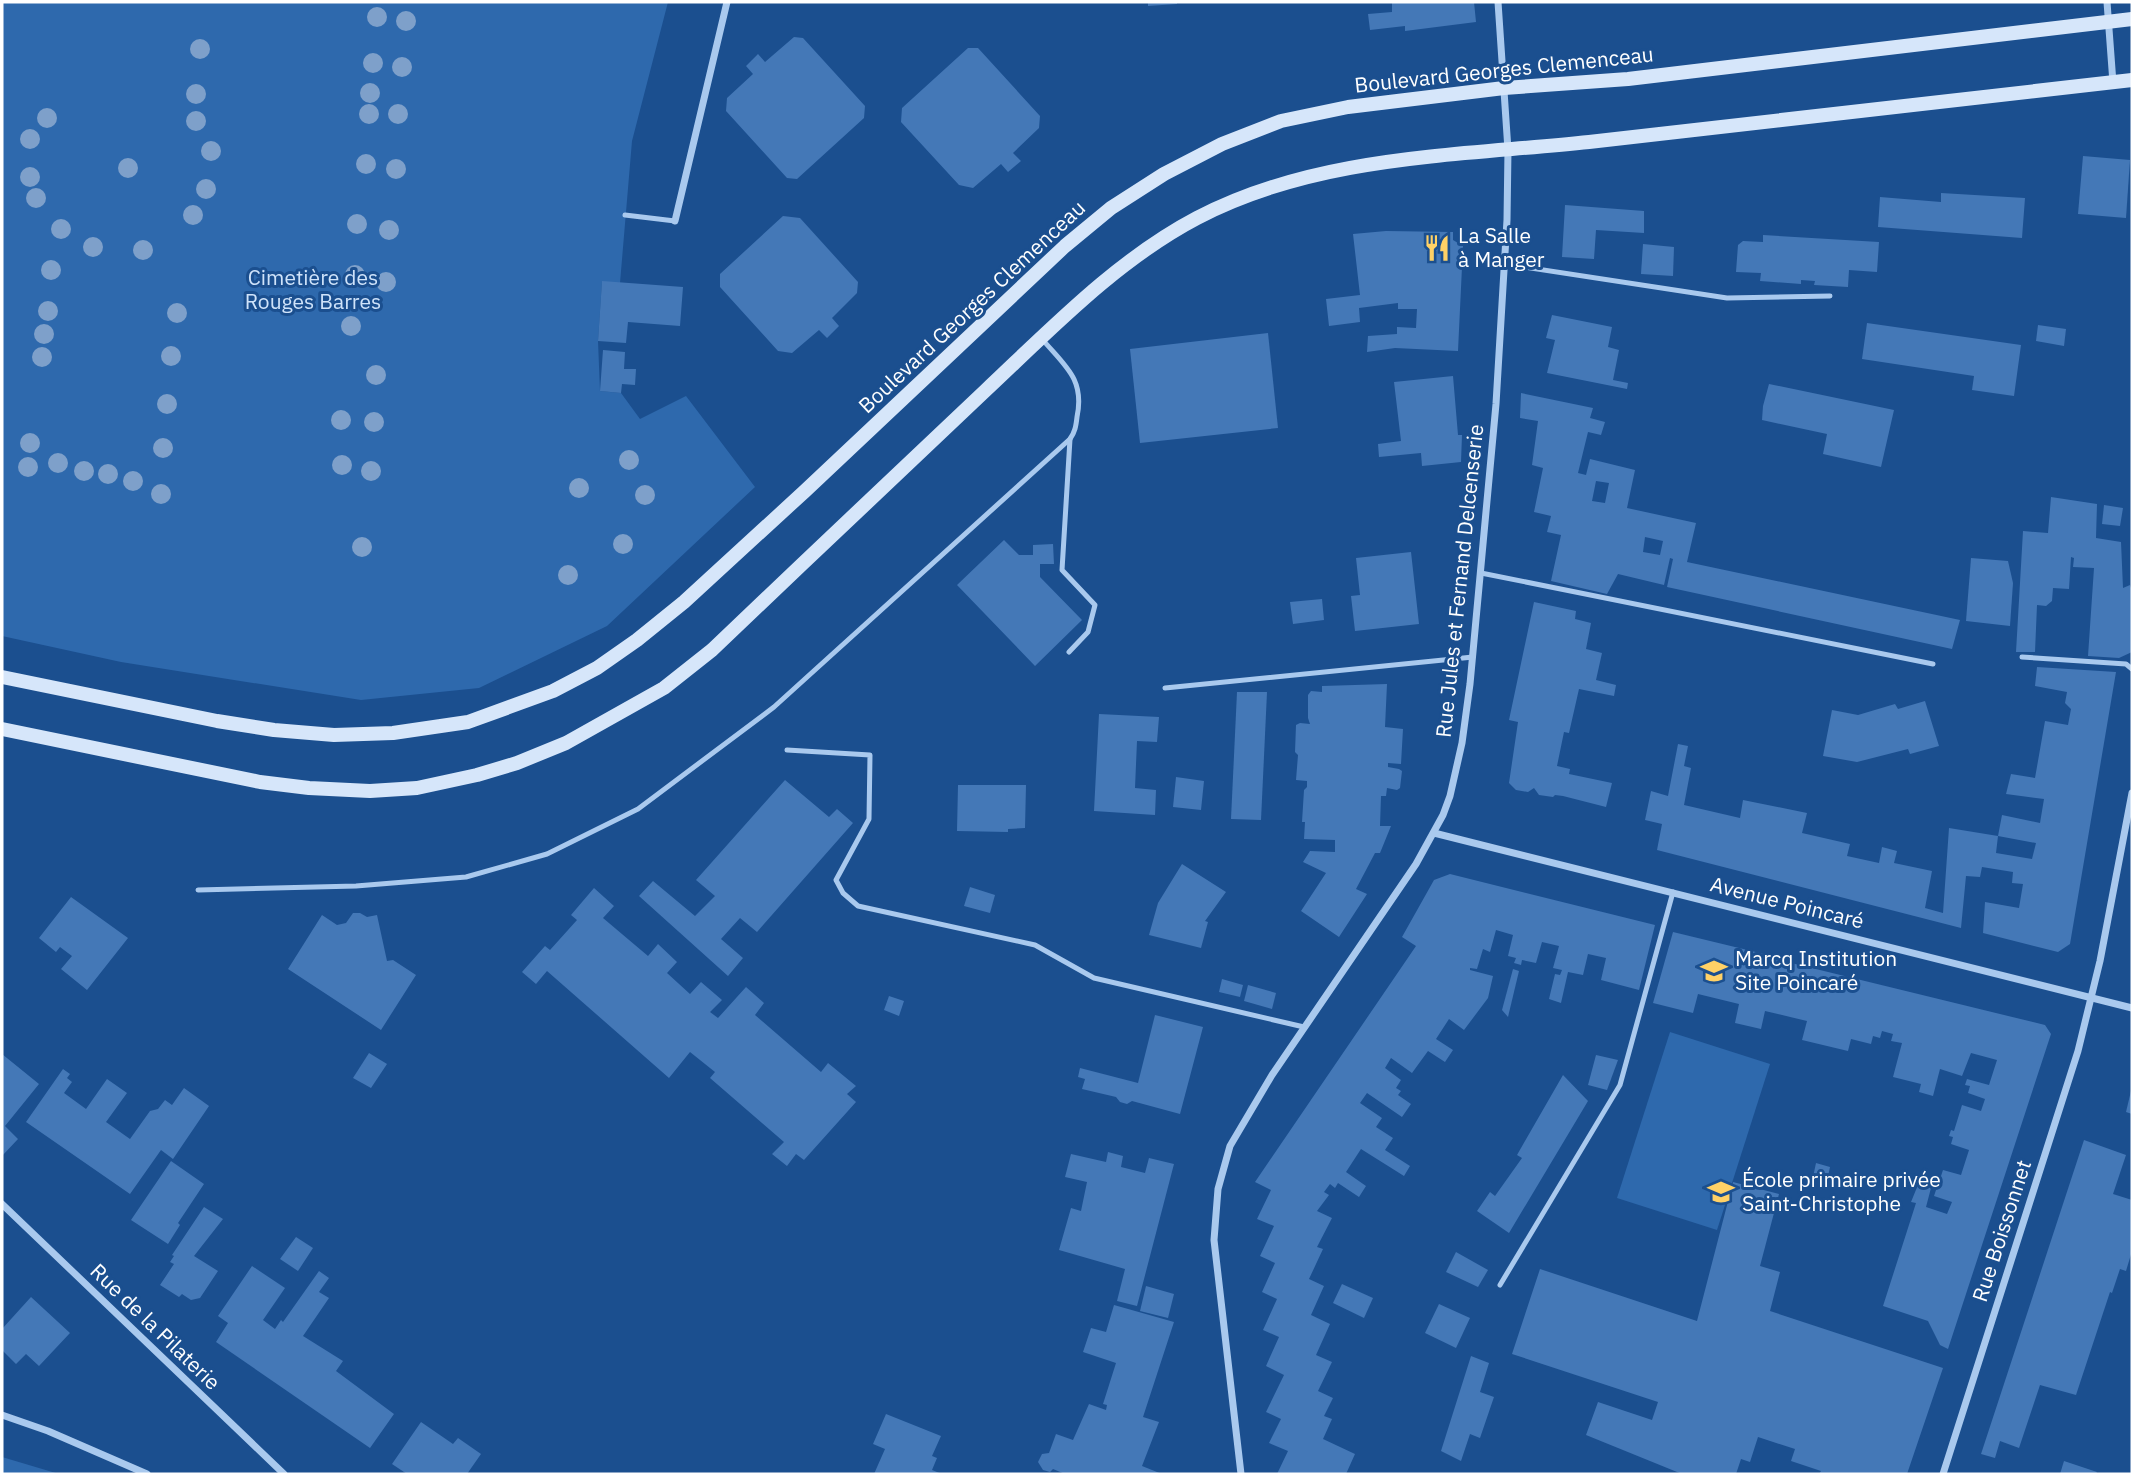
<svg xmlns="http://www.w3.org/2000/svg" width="2134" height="1476" viewBox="0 0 2134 1476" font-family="'IBM Plex Sans',sans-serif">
<rect width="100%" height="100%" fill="#1b4f8f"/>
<g fill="#2e69ad">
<path d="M2,2h666l-36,139 -12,142 -18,-1 -4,59 2,50 21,2 19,26 46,-23 69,91 -148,139 -128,62 -118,12 -240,-38 -119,-26z"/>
<path d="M1670,1032l100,32 -53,166 -100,-32z"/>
<path d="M2,1457l57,17h-57z"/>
</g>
<g fill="#4478b7" fill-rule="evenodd">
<path d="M1148,2h29v2l-29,2z"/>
<path d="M1392,2h82l2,20 -71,9v-5l-35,4 -2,-16 24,-2z"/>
<path d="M794,37l9,1 62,68 -1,12 -67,61 -10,-1 -61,-67 1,-13 26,-24 -7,-8 12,-12 7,8z"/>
<path d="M968,48h10l62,68 -1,12 -26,25 8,8 -13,11 -7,-8 -28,24 -14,-3 -58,-63 1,-14z"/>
<path d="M2083,156l47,4 -4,58 -48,-4z"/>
<path d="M1941,193l84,5 -3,40 -144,-11 2,-30 61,5z"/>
<path d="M1565,205l79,6v22l-48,-3 -2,29 -32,-2z"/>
<path d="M783,216l17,2 58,64 -1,11 -25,25 7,8 -12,12 -8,-8 -27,23 -14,-2 -58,-64v-13z"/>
<path d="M1386,231l67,1v8l10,6 -5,105 -63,-3 -28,4 1,-16 29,-2v-7l19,1 1,-19h-19v-6l-39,5 1,14 -31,4 -3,-27 34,-4 -7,-61z"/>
<path d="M1763,235l116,7 -2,30 -28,-2 -1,17 -34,-2 1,-4 -14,-1v4l-41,-3 1,-8 -25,-1 2,-27 5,-4 20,1z"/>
<path d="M1643,244l31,3 -1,29 -32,-2z"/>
<path d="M602,281l81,6 -3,39 -52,-4 -2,21 -28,-2z"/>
<path d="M1552,315l60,12 -4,20 11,3 -6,30 15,3 -1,6 -80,-16 8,-33 -9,-2z"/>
<path d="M1867,323l154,22 -7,51 -42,-6 2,-14 -112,-17z"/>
<path d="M2038,325l28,4 -2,17 -28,-5z"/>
<path d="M1268,333l10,95 -138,15 -10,-94z"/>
<path d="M603,350l22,2 -1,17h12l-1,16 -13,-1 -1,9 -21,-2z"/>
<path d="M1453,376l5,59h4l-1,27 -39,4 -1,-13 -42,4 -1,-13 23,-3 -7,-59z"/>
<path d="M1769,384l125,26 -13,57 -58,-13 4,-20 -65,-14 1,-14z"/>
<path d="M1521,393l72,15 -3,10 15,4 -4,13 -13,-3 -10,41 8,2 4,-16 45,11 -8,38 69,15 -9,39 273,58 -8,29 -285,-62 6,-28 -3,-1 -6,27 -46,-11 -11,20 -56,-13 10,-46 -14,-3 4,-16 -17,-4 9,-44 -11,-3 6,-44 -18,-3zM1596,481l13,2 -4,20 -13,-2zM1645,537l18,4 -3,14 -17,-3z"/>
<path d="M2051,497l46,7 -1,34 25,4 2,46 7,-3 2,6v61l-13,6 -31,-2 6,-88 -21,-1 1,-9 -3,-1 -2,32 -16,-1 -1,13 -6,5 -9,-1 -2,47h-19l7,-121 25,2z"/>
<path d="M2104,505l19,3 -3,18 -18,-2z"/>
<path d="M1004,540l15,15h14v-10l20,-1 1,20h-14v13l42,43 -47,46 -78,-81z"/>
<path d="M1411,552l8,72 -64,7 -4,-35 9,-1 -4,-37z"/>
<path d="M1971,558l37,3 5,22 -3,43 -44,-5z"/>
<path d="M1322,599l2,21 -31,4 -3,-22z"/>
<path d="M1534,602l42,9 -1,8 16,4 -5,26 16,4 -6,27 20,5 -2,11 -35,-7 -10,44 -5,-1 -7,34 13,3 -1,5 43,9 -6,24 -43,-11 -8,-1 -2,2 -14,-2 -5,-7 -6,4 -12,-2 -7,-7 9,-61 -9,-2z"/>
<path d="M2037,667l79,5 -46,272 -12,8 -75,-19 2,-31 34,6 4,-24 -11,-1 1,-11 -31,-5 -2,10 -14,-1 -5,52 -304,-78 5,-26 -17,-4 6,-29 17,5 10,-52 10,2 -4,20 7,2 -7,37 56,13 3,-18 64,13 -5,20 48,11 -3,12 32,7 3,-16 15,4 -3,12 38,8 -7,37 18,5 6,-85 49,8 -2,17 36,6 4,-16 -38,-7 4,-21 38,8 4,-24 -38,-5 5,-20 24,4 10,-57 23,4 3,-16 -6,-6 2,-11 -32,-6z"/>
<path d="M1387,684l-2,43 18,2 -2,35 -13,-1v4l11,2 3,2 -2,17 -3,2 -10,-2 -1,8h-5l-1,30h11l-11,27h-5l-19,36 11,5 -28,43 -38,-26 25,-38 -23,-11 7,-11 25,1v-12l-31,-1 1,-17h-3l2,-32 3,-3v-6l-11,-1 2,-25 -3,-3 1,-27 4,-2 10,1 -2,-6v-23l3,-4 11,1v-6z"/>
<path d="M1237,692h30l-6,128 -30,-1z"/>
<path d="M1925,701l14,45 -29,8 -2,-5 -51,13 -34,-6 9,-46 26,5 37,-11 3,5z"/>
<path d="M1099,714l60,3 -2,25 -20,-1 -2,47 21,2 -1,25 -61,-4z"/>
<path d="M1176,777l28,4 -3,29 -28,-3z"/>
<path d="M785,780l44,37 8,-8 16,14 -96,109 -17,-14 -19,21 22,19 -15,18 -89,-80 14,-15 42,35 20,-20 -19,-16z"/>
<path d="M958,785h68l-1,43 -17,1v3l-51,-1z"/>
<path d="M1182,864l44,28 -21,29 3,1 -7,26 -52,-13 9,-32z"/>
<path d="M1450,874l205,51 -16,65 -38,-10 5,-22 -18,-4 -5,21 -15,-3 -7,31 -12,-4 6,-25 5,1 2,-5 -9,-2 6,-22 -17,-4 -6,21 -14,-3 -1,5 -7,-2 2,-5 -8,-2 5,-21 -17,-5 -6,22 -7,-3 -6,20 -7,-1v2l23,6 -5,22 -24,32 -15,-11 -13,20 17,11 -8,12 -17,-11 -16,22 -21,-15 -6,10 16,12 -5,8 5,3 -3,4 13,9 -9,13 -35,-24 -7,10 22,15 -6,9 17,11 -8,12 25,16 -6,10 -43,-27 -15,23 20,14 -7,11 -21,-14 -3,5 -5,-4 -6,8 5,3 -12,16 15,7 -15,29 6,2 -14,30 15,7 -13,29 19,9 -14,31 16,7 -14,29 15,7 -9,18 8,3 -9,20 32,15 -9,20h-69l11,-23 -19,-8 12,-24 -15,-7 18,-37 -18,-9 13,-29 -16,-7 14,-31 -15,-7 13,-29 -15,-7 14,-30 -17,-7 14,-29 -16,-8 161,-236 -14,-9 32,-57z"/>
<path d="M970,887l25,8 -5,18 -26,-7z"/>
<path d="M594,888l20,18 -11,12 45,38 10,-12 19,18 -10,11 23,21 11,-12 21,18 -12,12 8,6 28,-31 18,16 -9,12 66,57 7,-9 28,23 -9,8 9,8 -52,58 -8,-6 -9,12 -15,-12 12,-12 -74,-64 5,-6 -25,-20 -21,26 -122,-107 -11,13 -14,-12 23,-26 5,4 27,-30 -6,-5z"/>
<path d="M71,897l57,41 -41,52 -26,-21 11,-13 -12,-9 -4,5 -17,-14z"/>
<path d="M353,913h7l7,4 10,-2 10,46 6,-1 23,15 -35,55 -93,-61 34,-54 15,10 9,-2z"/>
<path d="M1673,932l95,23 -1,2 278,68 6,9 -103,315 -8,-4 -12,-24 -45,-15 33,-103 -5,-1 11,-27 12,5 2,-5 5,1 2,-6 18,5 8,-25 -18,-6 2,-7 -4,-1 2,-6 3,1 8,-26 19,6 4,-12 -17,-6 2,-7 -5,-1 2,-6 22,6 8,-25 -26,-7 -9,23 -22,-7 -7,27 -14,-4 2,-8 -28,-7 9,-34 -11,-2 2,-7 -11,-3 -2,7 -7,-2 -2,8 -20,-5 -3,12 -46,-11 5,-19 -42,-10 -4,18 -26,-6 4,-19 -41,-10 -5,19 -40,-10zM1931,1188l5,2 -2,6 18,6 -5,12 -21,-7z"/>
<path d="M1513,969l6,2 -11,46 -6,-7z"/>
<path d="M1222,979l21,6 -3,12 -21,-5z"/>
<path d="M1248,985l28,8 -4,16 -28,-8z"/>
<path d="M889,996l15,5 -5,15 -15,-6z"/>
<path d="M1155,1015l48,12 -23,87 -48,-13 -5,3 -7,-2 -4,-5 -34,-8 3,-10 -7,-2 2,-9 58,15z"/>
<path d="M369,1053l18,11 -16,24 -18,-10z"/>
<path d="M2,1054l37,30 -34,42 13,13 -16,17z"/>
<path d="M1596,1055l22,5 -11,30 -19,-5z"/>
<path d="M63,1069l7,5 -3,4 5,4 -8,11 22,16 21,-30 20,14 -21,29 24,17 20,-28 8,-2 7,-9 7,5 12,-17 25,18 -36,53 -12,-9 -31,44 -104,-72z"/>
<path d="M1563,1075l25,26 -79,132 -32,-22 13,-19 5,4 27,-38 -5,-3z"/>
<path d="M2131,1091h1v23l-6,-2z"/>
<path d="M2084,1140l42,15 -13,39 19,6v51l-6,20 -6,-2 -8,24 -2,-1 -34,103 -36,-10 -21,63 -19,-7 -5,17 -14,-4z"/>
<path d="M1108,1152l15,4 -2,11 24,6 4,-15 25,6 -37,142 -20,-5 8,-32 -66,-19 12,-42 10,3 6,-29 -22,-5 6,-23 35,8z"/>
<path d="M171,1161l33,23 -26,39 2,2 -12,19 -37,-24z"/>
<path d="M1816,1163l14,4 -3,14 -14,-4z"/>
<path d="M1733,1182l46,12 -19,72 20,6 -10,39 173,57 -36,106h-88l2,-3 -30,-10 4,-12 -37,-12 -8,25 -9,-3 -5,15h-54l-96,-39 12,-33 54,18 6,-18 -146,-48 28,-85 157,52z"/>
<path d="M204,1207l19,12 -29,37 24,15 -18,27 -9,2 -9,-6 -3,3 -19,-12 14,-21 -4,-2 4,-6 -2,-1z"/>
<path d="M296,1237l17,11 -15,23 -18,-12z"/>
<path d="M1456,1252l32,18 -10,17 -32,-15z"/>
<path d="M252,1266l33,22 -22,32 12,9 6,-9 2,2 36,-51 10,7 -10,14 10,6 -26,38 40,25 -7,10 58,43 -24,34 -154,-106 12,-19 -10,-7z"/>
<path d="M1342,1284l31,14 -9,20 -31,-15z"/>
<path d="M1146,1286l28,8 -6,24 -28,-7z"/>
<path d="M31,1297l39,36 -31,33 -13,-12 -10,10 -14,-14v-21z"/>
<path d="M1439,1304l31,14 -14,30 -31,-15z"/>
<path d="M1114,1305l60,17 -31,95 16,5 -17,44 20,8h-97l-12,-5 -3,3 -7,-2 -5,-8 4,-8 7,-1 7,-19 17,6 16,-36 17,6 1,-5 -4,-1 13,-41 -33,-11 8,-24 15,4z"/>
<path d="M1471,1356l18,7 -9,29 14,5 -14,41 -10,-4 -9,27 -20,-10z"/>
<path d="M886,1414l55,22 -9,20 5,2 -5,12 10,4h-68l11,-25 -12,-5z"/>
<path d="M421,1422l32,22 5,-6 23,16 -14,20h-60l-15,-10z"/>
<path d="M2064,1461l33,11 -1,2h-36z"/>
</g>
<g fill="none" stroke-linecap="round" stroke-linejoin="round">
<g stroke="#a9c9ee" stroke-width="5">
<path d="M625,215l50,6"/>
<path d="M1504,264l223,34 103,-2"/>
<path d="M1481,573l452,91"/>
<path d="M1069,652l19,-20 7,-27 -33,-35 8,-131"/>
<path d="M2022,657l104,7 6,5"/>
<path d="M1165,688l308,-31"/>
<path d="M787,750l83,5 -1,64 -33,61 7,13 15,13 177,39 59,33 210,49"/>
<path d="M198,890l158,-4 110,-9 81,-23 91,-45 136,-102 296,-268c5,-7 6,-13 7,-22 8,-38 -12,-51 -35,-78"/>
<path d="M1500,1285l120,-200 53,-193"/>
</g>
<g stroke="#a9c9ee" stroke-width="7">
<path d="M2107,2l6,81"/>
<path d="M675,221l52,-219"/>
<path d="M1434,833l698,175"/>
<path d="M2,1204l282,270"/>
<path d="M2,1415l46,16 99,43"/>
<path d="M1241,1474l-27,-234 4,-51 12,-43 42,-71 144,-211 27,-49 7,-19 12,-53 8,-59 26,-280 11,-184 1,-70 -10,-148"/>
<path d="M1943,1474l135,-423 22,-90 32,-168"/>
</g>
<g stroke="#d6e6fa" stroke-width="14">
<path d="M2,677l215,44 57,9 60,5 59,-2 75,-11 85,-31 44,-23 40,-28 47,-38 121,-111 260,-245 46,-38 53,-34 58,-30 59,-23 67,-14 156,-19 124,-9 504,-60"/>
<path d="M2,729l258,53 49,6 61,3 47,-3 60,-13 40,-12 49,-20 98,-55 48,-38c91,-87 182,-173 274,-260 65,-61 131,-130 211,-172 120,-63 261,-62 392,-76 181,-20 362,-40 543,-62"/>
</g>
</g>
<g fill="#7ea0ca">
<circle cx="377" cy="17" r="10"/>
<circle cx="406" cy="21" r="10"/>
<circle cx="200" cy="49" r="10"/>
<circle cx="373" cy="63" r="10"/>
<circle cx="402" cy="67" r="10"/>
<circle cx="370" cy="93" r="10"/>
<circle cx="196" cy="94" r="10"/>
<circle cx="369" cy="114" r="10"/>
<circle cx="398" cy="114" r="10"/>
<circle cx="47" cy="118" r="10"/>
<circle cx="196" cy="121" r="10"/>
<circle cx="30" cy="139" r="10"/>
<circle cx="211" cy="151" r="10"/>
<circle cx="366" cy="164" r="10"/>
<circle cx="128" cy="168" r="10"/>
<circle cx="396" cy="169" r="10"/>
<circle cx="30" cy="177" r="10"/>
<circle cx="206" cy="189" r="10"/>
<circle cx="36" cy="198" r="10"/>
<circle cx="193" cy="215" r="10"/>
<circle cx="357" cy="224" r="10"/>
<circle cx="61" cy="229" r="10"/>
<circle cx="389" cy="230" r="10"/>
<circle cx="93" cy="247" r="10"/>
<circle cx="143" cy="250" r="10"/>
<circle cx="51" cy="270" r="10"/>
<circle cx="355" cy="275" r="10"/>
<circle cx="386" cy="282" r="10"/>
<circle cx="48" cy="311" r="10"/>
<circle cx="177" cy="313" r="10"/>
<circle cx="351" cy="326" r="10"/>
<circle cx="44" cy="334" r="10"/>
<circle cx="171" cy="356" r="10"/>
<circle cx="42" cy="357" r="10"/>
<circle cx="376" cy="375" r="10"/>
<circle cx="167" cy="404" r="10"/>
<circle cx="341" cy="420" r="10"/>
<circle cx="374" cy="422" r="10"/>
<circle cx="30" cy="443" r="10"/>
<circle cx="163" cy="448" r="10"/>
<circle cx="629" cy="460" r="10"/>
<circle cx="58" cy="463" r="10"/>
<circle cx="342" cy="465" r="10"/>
<circle cx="28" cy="467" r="10"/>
<circle cx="84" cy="471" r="10"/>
<circle cx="371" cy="471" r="10"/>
<circle cx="108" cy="474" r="10"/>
<circle cx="133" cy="481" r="10"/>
<circle cx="579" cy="488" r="10"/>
<circle cx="161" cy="494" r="10"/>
<circle cx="645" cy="495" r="10"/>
<circle cx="623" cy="544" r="10"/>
<circle cx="362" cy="547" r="10"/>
<circle cx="568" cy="575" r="10"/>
</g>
<defs>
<symbol id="restaurant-bare" viewBox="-9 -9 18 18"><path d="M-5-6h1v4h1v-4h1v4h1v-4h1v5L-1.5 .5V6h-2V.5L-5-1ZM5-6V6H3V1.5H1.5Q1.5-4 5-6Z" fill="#ffd166" stroke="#1b4f8f" stroke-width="2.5" paint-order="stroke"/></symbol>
<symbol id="school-bare" viewBox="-9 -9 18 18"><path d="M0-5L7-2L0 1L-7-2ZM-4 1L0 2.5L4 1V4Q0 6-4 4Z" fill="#ffd166" stroke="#1b4f8f" stroke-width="2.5" paint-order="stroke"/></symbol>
</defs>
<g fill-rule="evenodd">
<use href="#restaurant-bare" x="1418" y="229" width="38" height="38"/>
<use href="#school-bare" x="1695" y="952" width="38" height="38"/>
<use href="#school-bare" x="1702" y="1173" width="38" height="38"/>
</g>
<g text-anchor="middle" stroke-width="6" stroke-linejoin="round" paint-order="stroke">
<g font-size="21" fill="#fff" stroke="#1b4f8f">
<text transform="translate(1504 70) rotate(-6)" y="7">Boulevard Georges Clemenceau</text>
<text transform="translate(972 307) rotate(-43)" y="7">Boulevard Georges Clemenceau</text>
<text transform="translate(1460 581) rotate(-84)" y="7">Rue Jules et Fernand Delcenserie</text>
<text transform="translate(1787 903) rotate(14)" y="7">Avenue Poincaré</text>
<text transform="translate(2002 1231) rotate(-72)" y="7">Rue Boissonnet</text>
<text transform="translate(155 1327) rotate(44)" y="7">Rue de la Pilaterie</text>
</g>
<g font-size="21" fill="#fff" stroke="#1b4f8f" text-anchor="start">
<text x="1458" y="243">La Salle<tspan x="1458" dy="24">à Manger</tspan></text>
<text x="1735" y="966">Marcq Institution<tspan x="1735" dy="24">Site Poincaré</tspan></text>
<text x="1742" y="1187">École primaire privée<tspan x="1742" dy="24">Saint-Christophe</tspan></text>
</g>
<g font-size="21" fill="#cfe3fa" stroke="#1b4f8f">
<text x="313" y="285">Cimetière des<tspan x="313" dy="24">Rouges Barres</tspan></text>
</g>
</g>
<rect width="2134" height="1476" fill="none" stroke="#ffffff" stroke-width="7"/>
</svg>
